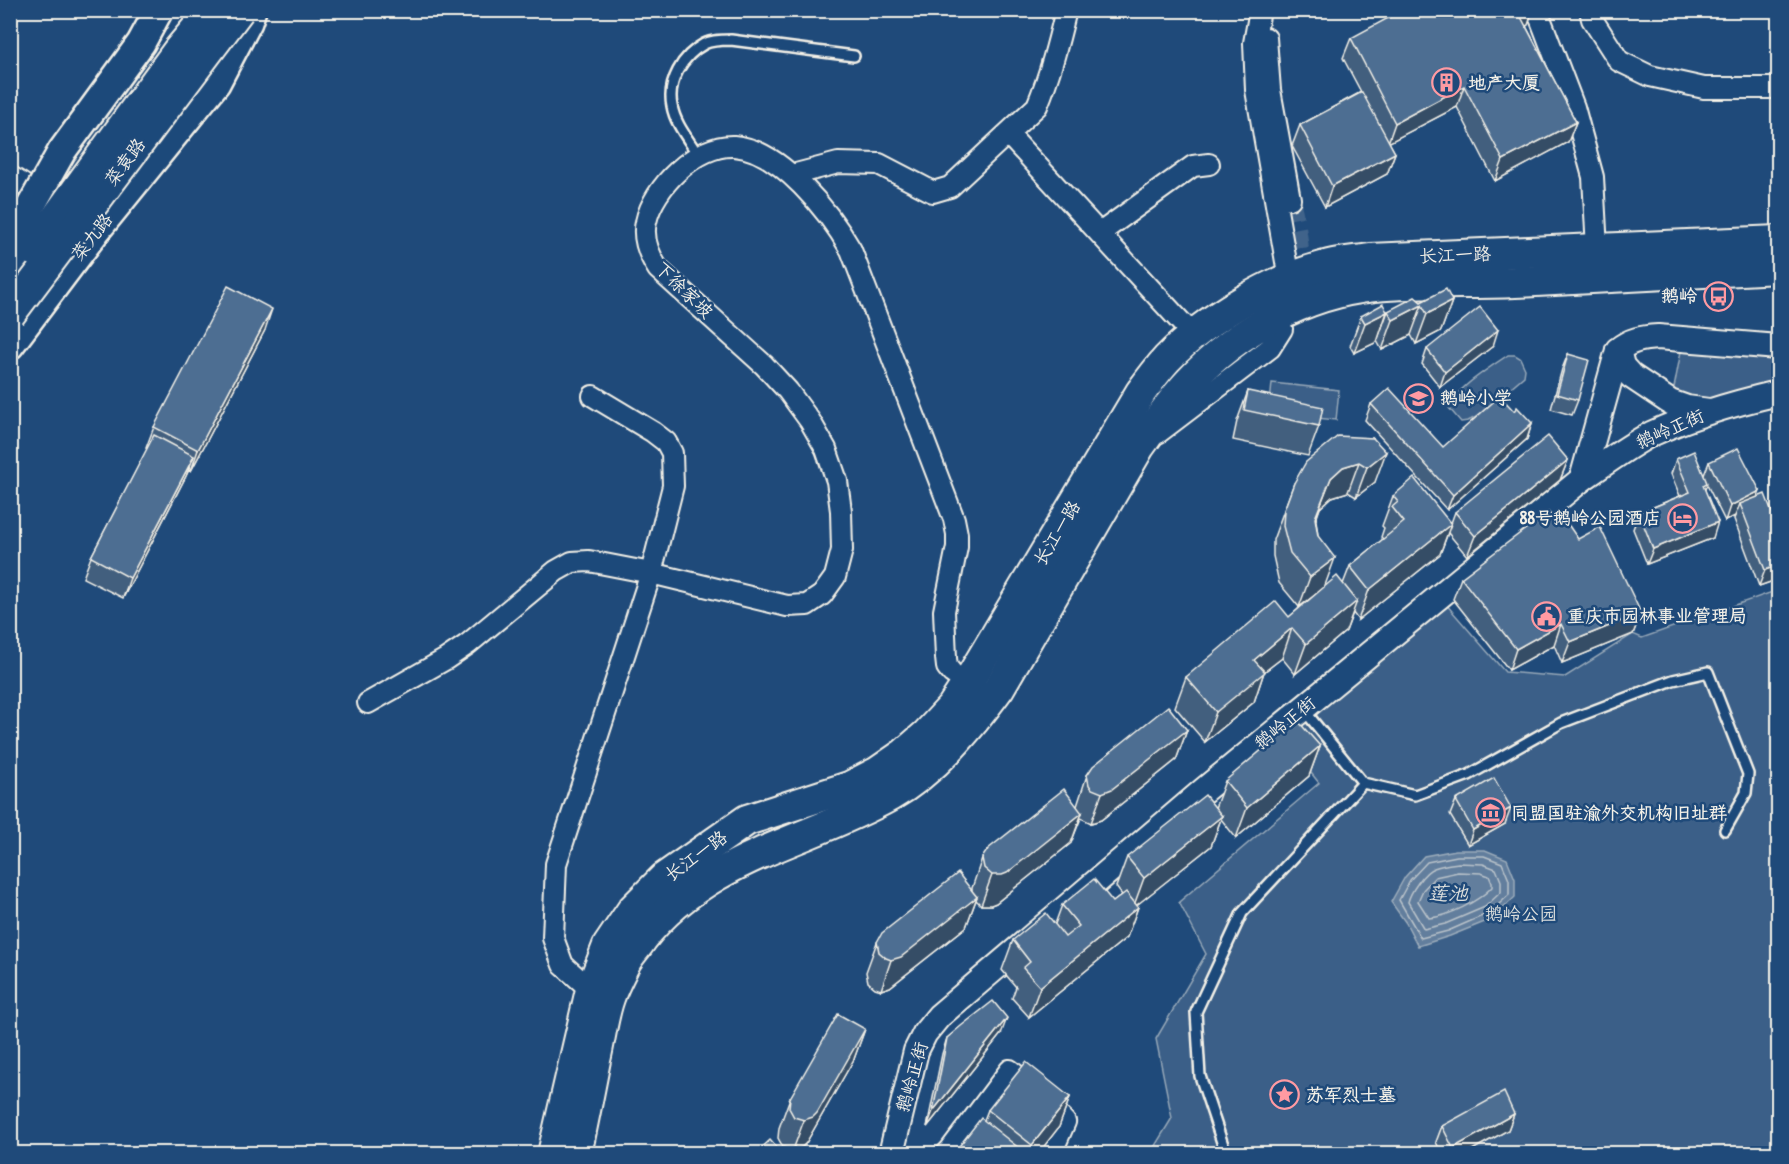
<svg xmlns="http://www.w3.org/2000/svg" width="1789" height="1164" viewBox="0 0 1789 1164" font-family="'Patrick Hand','LXGW WenKai TC',sans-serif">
<rect width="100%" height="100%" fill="#1f4a7a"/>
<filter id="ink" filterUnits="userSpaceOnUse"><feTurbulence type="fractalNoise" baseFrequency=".0167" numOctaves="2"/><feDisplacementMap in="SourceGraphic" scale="12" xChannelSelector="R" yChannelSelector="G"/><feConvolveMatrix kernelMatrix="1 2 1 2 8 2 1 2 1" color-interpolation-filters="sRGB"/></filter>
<g filter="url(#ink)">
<g fill="#3a5f88" stroke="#97a8b8" stroke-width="1.5">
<path d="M1682,346l96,9v31l-72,19 -33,-12z"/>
<path d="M1508,355h7l5,3 5,11 -1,7 -48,41 -8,4 -7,1 -12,-14c3,-17 44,-43 59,-53z"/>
<path d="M1272,383l67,7 -3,30 -67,-7z"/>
<path d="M1778,590v563l-628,1 22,-36 -16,-79 50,-85 -27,-52 140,-119 -38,-48 164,-132 60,69 60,5 68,-43 9,4z"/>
</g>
<path fill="#627e9d" stroke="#9cacbb" stroke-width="1.5" d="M1456,850h29l22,9 8,20v18l-23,22 -42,17 -32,10 -12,-23 -15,-21 14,-25 19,-21z"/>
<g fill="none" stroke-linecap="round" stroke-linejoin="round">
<g stroke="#bac3ca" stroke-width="1.5">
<path d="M1457,856h27l18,7 7,17v15l-20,18 -41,18 -27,7 -22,-38 11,-20 17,-18z"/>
<path d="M1458,863l25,1 13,5 5,12v11l-16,15 -40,17 -21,5 -16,-27c2,-9 16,-31 26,-34 7,-3 16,-4 24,-5z"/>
<path d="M1458,872l23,1 8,3 3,7v4c-13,14 -44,30 -63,31l-11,-17 5,-11 12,-13z"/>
</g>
<path stroke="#3f638a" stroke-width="20" stroke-dasharray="20 10" stroke-linecap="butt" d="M1290,199c6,28 13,57 8,86"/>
<defs>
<g id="service">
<path d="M698,155c-9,-15 -23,-31 -26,-49 -5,-24 10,-50 32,-62 8,-4 18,-4 27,-4l123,16"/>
<path d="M1304,710l59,73 52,12 54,-20 92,-52 112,-43 35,-8 40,102 -2,19 -21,37"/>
<path d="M1226,1154l-26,-78 -4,-64 46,-99 121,-130"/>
</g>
<g id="minor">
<path d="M1260,10l-6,33 2,47 33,189"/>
<path d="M1537,10l37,97 19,70 4,72"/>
<path d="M1590,10l2,9 27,42 31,15 54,12h74"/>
<path d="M1266,38l4,52 20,109"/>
<path d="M1008,134l185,201"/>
<path d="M792,175l46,-12 41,1 54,28 17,-5 87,-81c13,-31 21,-63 29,-96"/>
<path d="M10,176l39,25"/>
<path d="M1100,233l93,-67 16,-2"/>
<path d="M1158,433l112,-85 12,-19"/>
<path d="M368,703l78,-44 22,-15 88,-73 16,-9 17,-1 62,12 136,33 20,-1 15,-10 13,-18 7,-27 -1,-39 -4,-30 -11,-32 -16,-28 -22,-30 -24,-26 -106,-96c-9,-14 -16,-30 -12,-47 7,-35 51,-78 88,-76 46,3 96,67 117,104l103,269 3,15v13l-13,64 2,47 1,9 5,6 15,11"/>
<path d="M591,990l-28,-25 -10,-27 3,-74 95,-291 22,-87 -1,-33 -6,-11 -13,-10 -60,-36"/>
<path d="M946,1154l4,-4 60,-80 25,20 30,32 -14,32"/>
</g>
<g id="tertiary">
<path d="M1618,350l4,16 9,10 39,26 17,6 22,3"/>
<path d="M1582,479l36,-129c12,-10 24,-12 40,-13l120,10"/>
<path d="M891,1154l25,-103 9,-18 14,-17 265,-226 378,-311c22,-15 45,-32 69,-45 41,-19 84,-31 127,-41"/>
</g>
<path id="secondary" d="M10,345l86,-114 120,-148 32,-61 4,-12"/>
<g id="primary">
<path d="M10,281l23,-31"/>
<path d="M553,1154l38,-164 17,-44 25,-37 31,-31 83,-58 102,-33 29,-15 26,-18 23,-20 25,-27 15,-23 174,-292c8,-11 17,-23 26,-33 40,-41 105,-80 162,-94 13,-3 27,-4 41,-6l408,-18"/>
<path d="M576,1154c7,-32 13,-63 19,-94 5,-20 7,-42 14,-62 4,-12 11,-25 17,-37 4,-7 11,-14 16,-22 65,-83 162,-95 248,-143 45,-26 79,-67 109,-108l140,-241c16,-22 31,-45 50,-65 48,-51 115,-89 186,-96 46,-4 94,-2 140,-4 88,-4 176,-9 263,-14"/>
</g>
</defs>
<use href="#service" stroke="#f4f1e8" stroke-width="14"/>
<use href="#minor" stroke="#f4f1e8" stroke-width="24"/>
<use href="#tertiary" stroke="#f4f1e8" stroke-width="28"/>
<use href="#secondary" stroke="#f4f1e8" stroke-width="32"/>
<use href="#primary" stroke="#f4f1e8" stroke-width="34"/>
<use href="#service" stroke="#1f4a7a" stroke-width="9"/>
<use href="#minor" stroke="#1f4a7a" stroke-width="20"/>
<use href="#tertiary" stroke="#1f4a7a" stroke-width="24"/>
<use href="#secondary" stroke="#1f4a7a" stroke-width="27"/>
<use href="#primary" stroke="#1f4a7a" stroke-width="30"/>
<defs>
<path id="secondary-bridge" d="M10,243l52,-92 79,-108 18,-33"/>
<g id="primary-bridge">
<path d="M33,250l144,-198 35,-42"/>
<path d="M10,314l229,-304"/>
</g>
</defs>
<use href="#secondary-bridge" stroke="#f4f1e8" stroke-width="32" stroke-linecap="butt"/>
<use href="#primary-bridge" stroke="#f4f1e8" stroke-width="34" stroke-linecap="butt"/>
<use href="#secondary-bridge" stroke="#1f4a7a" stroke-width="27"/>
<use href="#primary-bridge" stroke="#1f4a7a" stroke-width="30"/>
</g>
<g fill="#425f7e" stroke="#f4f1e8" stroke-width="1.5">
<path d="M1528,25l-2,1 50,96 -8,20 -73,39 -38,-74 -68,35 6,11 -8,21 -62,33 -33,-61 8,-21 61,-33 -18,-34 8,-20z"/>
<path d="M1452,301l-11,30 -25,13 -5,-9 -29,15 -5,-9 11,-30z"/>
<path d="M1361,316l16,26 -23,11 -4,-7z"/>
<path d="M265,330l-74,141 -2,-1 -3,6 -63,122 -40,-20 8,-21 57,-109h-2l8,-21z"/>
<path d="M1493,346l-53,41 -18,-23 5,-15z"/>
<path d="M1568,354l10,46 -6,15 -21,-6 11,-40z"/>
<path d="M1248,391l71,35 -11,30 -75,-16 4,-19z"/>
<path d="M1371,404l72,43 89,-24 -5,16 -80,71 -82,-90z"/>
<path d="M1373,438l2,44 -19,15 -8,-5 -16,5 -12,11 -4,12 9,66 18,-2 7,-18 33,-27 -2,-2 3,-9 -2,-2 11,-30 58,27 4,-11 113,-52 -8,20 -93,76 -19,-23 -8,21 -82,66 -5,-7 -7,18 -51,43 -13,-16 -18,14 -10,30 -49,40 -30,-35 11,-30 103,-60 23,-20 -13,10 -20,-24 -6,-27v-16l21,-57z"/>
<path d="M1676,459l28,16 5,-13 51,29 -3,6 18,23 1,-5 3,-1v65l-20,7 -25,-67 1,-3 -10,5 -18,-36 -2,4 8,49 -66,26 -14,-35 6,-16 41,-17 -9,-22z"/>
<path d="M1560,525l18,14 63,74 -8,21 -71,29 -8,-18 -45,25 -56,-71 8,-21z"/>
<path d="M1187,730l-11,30 -75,60 -10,3 -10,-5 -10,25 -75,60 -5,2h-10l-5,-5 -10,27 -76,60 -9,3 -6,-2 -7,-6 -2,-10 11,-30 95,-51v-3l10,-30 95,-52 10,-31z"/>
<path d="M1320,746l-11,30 -73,62 -15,-19 -10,27 -75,59 2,2 -11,30 -98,80 -17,-19 4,-11 -14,-17 11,-30 42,-16 7,-19 51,-3 9,-7 -6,-8 11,-30 88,-49 10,-27z"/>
<path d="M1456,800l49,24 -37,21 -18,-30z"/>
<path d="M865,1029l-11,30 -48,84 -4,4 -9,3 -10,-3 -5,-9 1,-10 11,-30z"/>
<path d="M1001,1034l-74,93 15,-73 5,-16z"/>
<path d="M1070,1097l-11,30 -21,27h-85l31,-34 4,-10z"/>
<path d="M1514,1114l-6,16 -43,24h-23l-6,-12 6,-16z"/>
</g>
<g fill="#364d66" stroke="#f4f1e8" stroke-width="1.5">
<path d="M1524,10h9l-5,15 -16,9 7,-21z"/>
<path d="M1464,86l-7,21 -69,36 7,-20z"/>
<path d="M1576,122l-8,20 -73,39 8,-21z"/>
<path d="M1395,153l-8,21 -62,33 7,-21z"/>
<path d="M1452,301l-11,30 -25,13 11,-30z"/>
<path d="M1422,305l-11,30 -29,15 11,-30z"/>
<path d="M272,309l-7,21 -74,141 7,-21z"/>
<path d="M1387,312l-10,30 -23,11 11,-30z"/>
<path d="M1498,330l-5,16 -53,41 5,-15z"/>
<path d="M1532,423l-5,16 -80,71 6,-15z"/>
<path d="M1386,452l-11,30 -19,15 11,-30z"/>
<path d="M194,456l-8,20 -63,122 7,-20z"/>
<path d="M1568,460l-8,20 -93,76 8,-20z"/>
<path d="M1359,462l-11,30 -16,5 -12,11 -16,40 27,-70 12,-11z"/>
<path d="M1760,491l-6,16 -14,-3 -5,12 -10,5 5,-15z"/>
<path d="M1718,522l-5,16 -66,26 6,-15z"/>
<path d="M1451,524l-11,30 -82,66 11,-30z"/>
<path d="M1335,558l-11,30 -25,19 11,-30z"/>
<path d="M1779,565v14l-20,7 6,-16z"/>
<path d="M1357,601l-11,30 -51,43 11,-30z"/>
<path d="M1641,613l-8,21 -71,29 8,-21z"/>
<path d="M1561,624l-7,21 -45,25 7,-21z"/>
<path d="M1292,628l-10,30 -18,14 -10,30 -49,40 11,-30 38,-52z"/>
<path d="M1187,730l-11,30 -75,60 -10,3 11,-30z"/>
<path d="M1320,746l-11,30 -73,62 11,-30z"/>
<path d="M1511,808l-6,16 -37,21 5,-15z"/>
<path d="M1082,813l-11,30 -75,60 -5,2h-10l11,-30z"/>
<path d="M1222,816l-11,30 -78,62 11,-30z"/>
<path d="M977,897l-11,30 -76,60 -9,3 10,-30z"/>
<path d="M1138,907l-11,30 -98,80 11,-30z"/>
<path d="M1007,1018l-6,16 -74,93 6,-16z"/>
<path d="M865,1029l-11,30 -48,84 -4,4 -9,3 11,-30z"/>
<path d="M1070,1097l-11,30 -21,27h-9l3,-9z"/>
<path d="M1514,1114l-6,16 -43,24h-14l2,-6z"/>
</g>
<g fill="#4d6e92" stroke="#f4f1e8" stroke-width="1.5">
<path d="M1403,10h121l-5,3 57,109 -73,38 -39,-74 -69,37 -44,-85z"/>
<path d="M1362,92l33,61 -63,33 -32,-61z"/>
<path d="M228,286l44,23 -74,141 -44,-23z"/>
<path d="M1446,289l6,12 -25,13 -5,-9 -29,15 -5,-9 27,-14 6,5z"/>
<path d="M1383,304l4,8 -22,11 -4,-7z"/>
<path d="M1480,307l18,23 -53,42 -18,-23z"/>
<path d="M1568,354l21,6 -11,40 -21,-6z"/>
<path d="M1389,388l54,59 57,-51 14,15 3,-4 15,16 -79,72 -82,-91z"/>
<path d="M1248,391l75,16 -4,19 -75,-16z"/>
<path d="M154,435l40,21 -64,122 -39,-21z"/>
<path d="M1338,436l35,2 13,14 -19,15 -8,-5 -16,5 -12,11 -16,40 3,18 17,22 -25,19 -20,-24 -7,-27 1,-16 10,-27 12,-21z"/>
<path d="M1548,436l20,24 -93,76 -20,-24z"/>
<path d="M1738,448l22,43 -30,15 -21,-44z"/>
<path d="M1694,451l13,32 -4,2 15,37 -65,27 -14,-36 51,-21 -14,-33z"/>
<path d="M1414,478l37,46 -82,66 -19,-24 54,-44 -12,-15 6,-5 -5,-6z"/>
<path d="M1765,494l14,36v35l-14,5 -25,-66z"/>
<path d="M1548,512l12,13 5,-5 13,19 22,-12 41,86 -71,29 -9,-18 -45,25 -55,-71z"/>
<path d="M1337,576l20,25 -51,43 -14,-16 -38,32 11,12 -49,40 -30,-35 90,-76 13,16z"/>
<path d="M1168,706l19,24 -75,59 -10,4 -10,-4 -3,-4 -2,-10 6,-9z"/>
<path d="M1297,720l23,26 -73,62 -22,-27z"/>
<path d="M1494,778l17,30 -38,22 -17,-30z"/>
<path d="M1064,789l18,24 -75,60 -5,2h-10l-8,-7 -2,-10 6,-9z"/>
<path d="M1205,795l17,21 -78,62 -17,-21z"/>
<path d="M958,873l19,24 -76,60 -10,3 -5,-2 -7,-6 -2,-10 5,-9z"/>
<path d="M1094,879l19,23 13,-10 12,15 -98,80 -17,-19 7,-6 -17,-22 33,-27 19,24 14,-11 -17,-21z"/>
<path d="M993,1001l14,17 -74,93 14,-73 14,-12z"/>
<path d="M838,1014l27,15 -48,84 -4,4 -9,3 -10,-3 -5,-9 1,-10z"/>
<path d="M1026,1062l44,35 -38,48 -44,-35z"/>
<path d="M1504,1092l10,22 -61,34 -11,-22z"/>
<path d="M981,1118l44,35v1h-72z"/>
<path d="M770,1140l12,14h-27z"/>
</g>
</g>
<defs>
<symbol id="building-ring" viewBox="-11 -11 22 22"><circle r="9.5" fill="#1f4a7a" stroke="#ff9aa2" stroke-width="1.5"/><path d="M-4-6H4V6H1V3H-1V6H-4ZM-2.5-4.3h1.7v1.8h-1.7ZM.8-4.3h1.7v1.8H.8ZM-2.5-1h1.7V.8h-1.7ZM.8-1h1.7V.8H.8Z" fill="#ff9aa2"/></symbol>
<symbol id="bus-ring" viewBox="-11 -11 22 22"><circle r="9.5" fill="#1f4a7a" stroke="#ff9aa2" stroke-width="1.5"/><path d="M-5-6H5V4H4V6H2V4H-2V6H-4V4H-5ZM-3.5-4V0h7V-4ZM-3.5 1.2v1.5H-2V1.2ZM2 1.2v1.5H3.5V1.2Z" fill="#ff9aa2"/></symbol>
<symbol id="school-ring" viewBox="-11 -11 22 22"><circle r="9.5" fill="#1f4a7a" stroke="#ff9aa2" stroke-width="1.5"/><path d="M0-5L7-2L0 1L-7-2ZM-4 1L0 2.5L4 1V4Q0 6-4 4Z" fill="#ff9aa2"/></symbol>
<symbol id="hotel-ring" viewBox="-11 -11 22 22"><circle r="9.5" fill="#1f4a7a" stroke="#ff9aa2" stroke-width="1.5"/><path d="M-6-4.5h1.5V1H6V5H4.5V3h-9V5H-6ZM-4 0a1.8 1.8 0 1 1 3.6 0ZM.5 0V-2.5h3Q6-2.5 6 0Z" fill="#ff9aa2"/></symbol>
<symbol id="civic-ring" viewBox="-11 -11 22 22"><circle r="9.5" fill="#1f4a7a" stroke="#ff9aa2" stroke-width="1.5"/><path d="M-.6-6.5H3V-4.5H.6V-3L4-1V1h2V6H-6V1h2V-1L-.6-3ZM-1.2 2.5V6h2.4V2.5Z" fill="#ff9aa2"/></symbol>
<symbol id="museum-ring" viewBox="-11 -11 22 22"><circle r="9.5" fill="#1f4a7a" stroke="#ff9aa2" stroke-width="1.5"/><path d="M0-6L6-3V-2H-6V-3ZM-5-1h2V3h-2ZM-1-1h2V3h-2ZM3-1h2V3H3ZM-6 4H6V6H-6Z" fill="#ff9aa2"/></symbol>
<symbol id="sight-ring" viewBox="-11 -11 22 22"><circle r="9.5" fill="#1f4a7a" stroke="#ff9aa2" stroke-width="1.5"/><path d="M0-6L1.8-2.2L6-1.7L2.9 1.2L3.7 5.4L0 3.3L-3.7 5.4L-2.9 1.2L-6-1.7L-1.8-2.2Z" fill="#ff9aa2"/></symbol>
</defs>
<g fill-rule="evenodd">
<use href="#building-ring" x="1430" y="66" width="33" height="33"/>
<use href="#bus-ring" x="1702" y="280" width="33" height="33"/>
<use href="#school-ring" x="1402" y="382" width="33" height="33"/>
<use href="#hotel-ring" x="1666" y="502" width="33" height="33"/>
<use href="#civic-ring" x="1530" y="600" width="33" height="33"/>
<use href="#museum-ring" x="1474" y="796" width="33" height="33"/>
<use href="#sight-ring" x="1268" y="1078" width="33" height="33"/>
</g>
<g text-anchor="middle" stroke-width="5" stroke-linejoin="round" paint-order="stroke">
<g font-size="18" font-weight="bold" fill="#f4f1e8" stroke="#1f4a7a" text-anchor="start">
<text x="1468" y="89">地产大厦</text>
<text x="1697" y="302" text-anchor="end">鹅岭</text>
<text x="1440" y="404">鹅岭小学</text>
<text x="1661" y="524" text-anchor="end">88号鹅岭公园酒店</text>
<text x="1567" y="622">重庆市园林事业管理局</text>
<text x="1511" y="819">同盟国驻渝外交机构旧址群</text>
<text x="1306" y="1101">苏军烈士墓</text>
</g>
<g font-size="18" fill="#f4f1e8" stroke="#1f4a7a">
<text transform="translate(125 162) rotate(-53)" y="6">菜袁路</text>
<text transform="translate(92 237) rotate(-52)" y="6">菜九路</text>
<text transform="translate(1455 255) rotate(-2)" y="6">长江一路</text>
<text transform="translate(684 290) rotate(44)" y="6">下徐家坡</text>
<text transform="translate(1670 429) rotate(-24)" y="6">鹅岭正街</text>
<text transform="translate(1057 533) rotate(-59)" y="6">长江一路</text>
<text transform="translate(1285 723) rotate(-39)" y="6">鹅岭正街</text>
<text transform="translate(696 856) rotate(-36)" y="6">长江一路</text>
<text transform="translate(912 1077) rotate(-74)" y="6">鹅岭正街</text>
</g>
<g font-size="18" fill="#e1e2de" stroke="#1f4a7a">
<text x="1521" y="920">鹅岭公园</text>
</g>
<g font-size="20" font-style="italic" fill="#dee0dd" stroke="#1f4a7a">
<text x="1448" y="900">莲池</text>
</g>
</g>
<rect width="1789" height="1164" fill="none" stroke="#1f4a7a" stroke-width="36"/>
<rect x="18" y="18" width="1753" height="1128" fill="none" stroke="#f4f1e8" stroke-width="2" filter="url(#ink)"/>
</svg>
